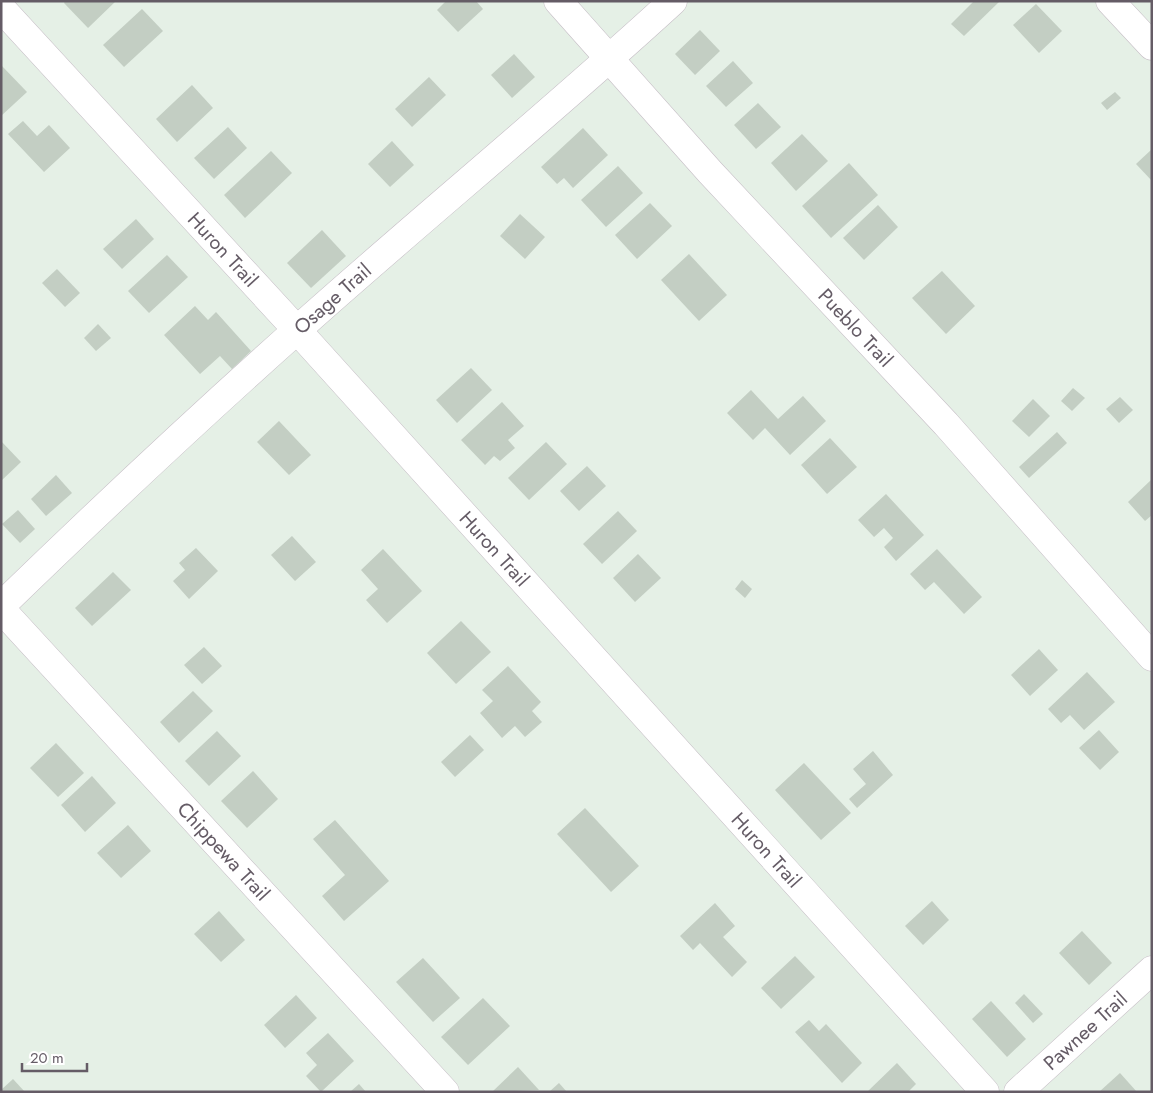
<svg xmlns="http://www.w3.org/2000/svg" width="1153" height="1093" viewBox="0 0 1153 1093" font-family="Jost,sans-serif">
<rect width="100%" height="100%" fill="#e5f0e6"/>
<g fill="#c3cec3">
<path d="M65,1h51l-28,27 -24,-25z"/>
<path d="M446,1h30l7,8 -25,23 -21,-22z"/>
<path d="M974,1h26l-36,35 -13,-12z"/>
<path d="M1036,4l26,27 -23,22 -26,-28z"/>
<path d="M142,9l21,22 -39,36 -21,-22z"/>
<path d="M700,30l20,21 -25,24 -20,-21z"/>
<path d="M514,54l21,23 -23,21 -21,-23z"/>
<path d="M733,61l20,22 -27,24 -20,-21z"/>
<path d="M1,65l26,27 -26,24z"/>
<path d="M429,77l17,18 -34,32 -17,-18z"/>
<path d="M192,85l21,23 -36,34 -21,-23z"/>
<path d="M1115,92l6,6 -14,12 -6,-7z"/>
<path d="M758,103l23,24 -25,22 -22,-24z"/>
<path d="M23,121l14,15 12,-11 21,23 -26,24 -36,-38z"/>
<path d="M228,127l19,21 -33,31 -20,-21z"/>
<path d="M583,128l25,27 -35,33 -9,-10 -7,6 -16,-17z"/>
<path d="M802,134l26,27 -32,30 -25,-28z"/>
<path d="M392,141l22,24 -24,22 -22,-23z"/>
<path d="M1152,149v32l-16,-17z"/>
<path d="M271,151l21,22 -47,45 -21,-23z"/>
<path d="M849,163l29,32 -47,43 -29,-32z"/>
<path d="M618,166l25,27 -37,34 -25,-27z"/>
<path d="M650,203l22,23 -35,33 -22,-24z"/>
<path d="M878,205l20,22 -34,33 -21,-22z"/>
<path d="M520,214l25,23 -20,22 -25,-23z"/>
<path d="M136,219l18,20 -32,30 -19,-20z"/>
<path d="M322,230l24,26 -35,32 -24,-25z"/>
<path d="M689,254l38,41 -28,26 -38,-41z"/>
<path d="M167,255l21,22 -39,36 -21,-22z"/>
<path d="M57,269l23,24 -15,14 -23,-24z"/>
<path d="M942,271l33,35 -29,28 -34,-36z"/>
<path d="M195,306l13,14 8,-8 35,39 -19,18 -12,-13 -20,18 -36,-39z"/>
<path d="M98,324l13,14 -15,13 -12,-13z"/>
<path d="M471,368l21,22 -35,33 -21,-23z"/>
<path d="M1073,388l12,10 -13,13 -11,-10z"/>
<path d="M751,390l27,29 25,-23 23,25 -36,34 -25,-27 -12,12 -26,-27z"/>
<path d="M1120,397l13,13 -14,13 -13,-14z"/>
<path d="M1033,399l17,17 -21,21 -17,-16z"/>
<path d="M502,402l22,24 -16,14 7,8 -15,13 -6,-5 -9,9 -24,-25z"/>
<path d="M279,421l32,34 -22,20 -32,-33z"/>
<path d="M1057,432l10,11 -38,35 -10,-11z"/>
<path d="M830,438l27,29 -30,27 -26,-29z"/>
<path d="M1,441l20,21 -20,19z"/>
<path d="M546,442l21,22 -38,36 -21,-22z"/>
<path d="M587,466l19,20 -27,25 -19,-20z"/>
<path d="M56,475l16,18 -26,23 -15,-17z"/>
<path d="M1152,479v36l-7,6 -17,-19z"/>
<path d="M886,494l38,41 -28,26 -12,-14 9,-9 -9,-10 -10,9 -16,-17z"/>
<path d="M18,510l17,19 -15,14 -18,-19z"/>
<path d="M618,511l19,20 -35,33 -19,-20z"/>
<path d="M292,536l24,26 -21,19 -24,-26z"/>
<path d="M196,548l22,23 -29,28 -16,-18 12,-11 -6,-7z"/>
<path d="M383,549l39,42 -35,32 -21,-23 12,-11 -17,-19z"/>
<path d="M937,549l45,48 -18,17 -30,-32 -9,8 -15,-16z"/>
<path d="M638,554l23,24 -26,24 -22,-24z"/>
<path d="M113,572l18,18 -39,36 -17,-18z"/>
<path d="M742,580l10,9 -7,9 -10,-9z"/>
<path d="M461,621l30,31 -35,32 -29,-31z"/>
<path d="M204,647l18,19 -20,18 -18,-19z"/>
<path d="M1039,649l19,21 -28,26 -19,-21z"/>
<path d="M508,666l33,36 -9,9 10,11 -17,15 -10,-11 -13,12 -22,-25 13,-12 -11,-11z"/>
<path d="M1087,672l28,30 -31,28 -14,-15 -9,8 -13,-14z"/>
<path d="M193,691l20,20 -34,32 -19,-21z"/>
<path d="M1099,730l20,22 -19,18 -21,-22z"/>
<path d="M217,731l24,25 -32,30 -24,-25z"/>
<path d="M470,735l14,15 -29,27 -14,-15z"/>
<path d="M56,743l28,30 -26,24 -28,-29z"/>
<path d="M873,751l20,24 -36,33 -8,-9 17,-15 -13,-15z"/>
<path d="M804,763l47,50 -30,27 -46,-50z"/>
<path d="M253,771l25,28 -31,29 -26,-27z"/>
<path d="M92,776l24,27 -31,29 -24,-27z"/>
<path d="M585,808l54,58 -28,26 -54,-58z"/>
<path d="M335,820l54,61 -45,40 -22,-25 23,-21 -32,-36z"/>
<path d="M128,825l23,26 -30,27 -24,-25z"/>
<path d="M932,901l17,19 -26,25 -18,-19z"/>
<path d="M715,903l20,23 -12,11 24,25 -15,15 -32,-34 -7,7 -13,-14z"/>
<path d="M219,911l26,29 -24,22 -27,-28z"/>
<path d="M1082,931l30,32 -23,22 -30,-32z"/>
<path d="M795,956l20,21 -34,32 -20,-21z"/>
<path d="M423,958l37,40 -27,24 -37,-40z"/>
<path d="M1024,994l19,20 -10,9 -18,-20z"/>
<path d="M296,995l21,23 -32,30 -21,-23z"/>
<path d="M483,998l27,28 -42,39 -27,-28z"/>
<path d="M991,1001l35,38 -19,18 -35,-38z"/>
<path d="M809,1020l10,11 7,-7 36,39 -20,20 -47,-51z"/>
<path d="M328,1033l26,28 -33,31 -15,-16 11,-11 -11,-12z"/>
<path d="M897,1063l19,21 -8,8h-41z"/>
<path d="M518,1067l21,23 -47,2z"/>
<path d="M1120,1073l17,19h-38z"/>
<path d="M13,1079l12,13h-24v-2z"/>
<path d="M559,1083l8,9h-18z"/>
<path d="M359,1084l7,8h-16z"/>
</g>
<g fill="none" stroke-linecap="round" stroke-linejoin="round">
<defs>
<g id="minor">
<path id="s1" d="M558,1l152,171 236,252 206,233"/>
<path d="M1110,1l42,45"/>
<path id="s2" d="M1,8l296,322 688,762"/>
<path id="s3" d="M1,606c97,-94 195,-186 296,-276 124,-111 253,-216 376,-329"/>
<path id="s4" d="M1,609l444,483"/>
<path id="s5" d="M1018,1092l134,-122"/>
</g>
</defs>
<use href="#minor" stroke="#c6bec6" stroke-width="29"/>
<use href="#minor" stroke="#fff" stroke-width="28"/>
</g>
<g text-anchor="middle" stroke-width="4" stroke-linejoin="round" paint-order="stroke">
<g font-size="20" fill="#655c66" stroke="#fff">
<text dy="7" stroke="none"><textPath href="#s2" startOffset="328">Huron Trail</textPath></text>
<text dy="7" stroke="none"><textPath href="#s3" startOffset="452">Osage Trail</textPath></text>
<text dy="7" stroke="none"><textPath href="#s1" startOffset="442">Pueblo Trail</textPath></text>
<text dy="7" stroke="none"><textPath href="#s2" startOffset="732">Huron Trail</textPath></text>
<text dy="7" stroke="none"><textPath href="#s2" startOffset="1138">Huron Trail</textPath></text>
<text dy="7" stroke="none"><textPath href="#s4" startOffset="329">Chippewa Trail</textPath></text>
<text dy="7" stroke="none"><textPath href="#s5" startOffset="91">Pawnee Trail</textPath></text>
</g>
</g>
<rect width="1153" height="1093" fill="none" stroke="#655c66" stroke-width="5"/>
<path d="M22 1063v8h65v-8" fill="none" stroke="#655c66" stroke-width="2.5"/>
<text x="30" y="1063" font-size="15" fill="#655c66" stroke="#ffffff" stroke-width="4" paint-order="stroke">20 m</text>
</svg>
